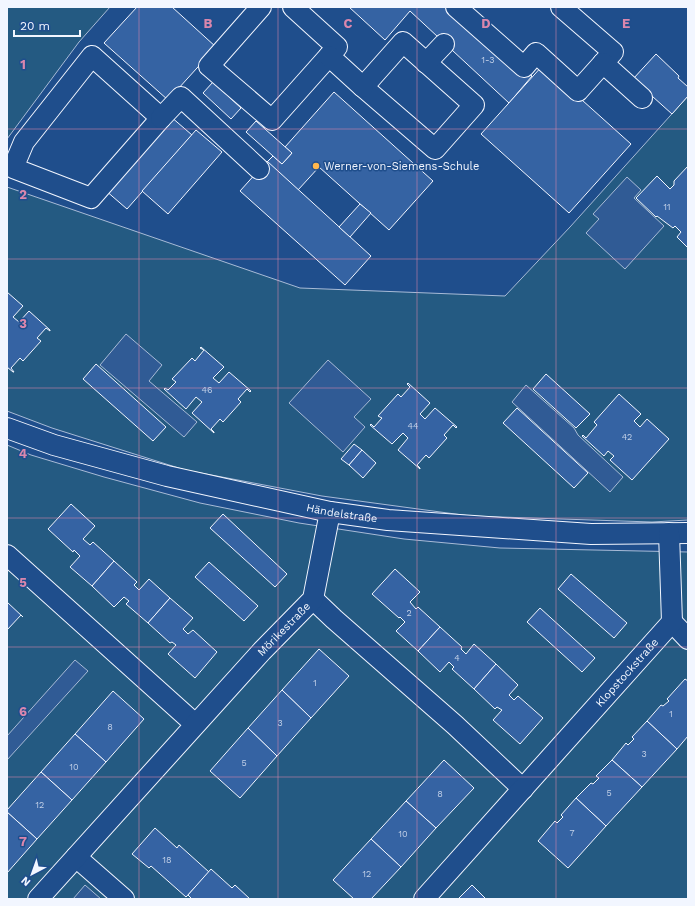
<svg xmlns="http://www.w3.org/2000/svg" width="695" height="906" viewBox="0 0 695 906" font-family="'Work Sans',sans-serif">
<rect width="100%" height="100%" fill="#1f4e8c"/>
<g fill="#245a82" stroke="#a8bbd7">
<path d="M7,7h103l-31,35 -72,97z"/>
<path d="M688,96v424l-36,2 -182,-6 -148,-20 -137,-26 -133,-42 -45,-17v-224l293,101 205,8 65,-69z"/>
<path d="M7,445l24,10 73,22 96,26 99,20 105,16 96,9 188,4v347h-681z"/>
</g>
<g fill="#305b95" stroke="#a8bbd7">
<path d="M627,177l14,13 -7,8 30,28 -39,43 -39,-36 13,-14 -6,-5z"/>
<path d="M126,334l36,31 -13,16 48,41 -13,15 -84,-72z"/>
<path d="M328,360l43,39 -17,18 11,10 -22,25 -54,-49z"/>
<path d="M526,385l48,43 4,7 45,42 -13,15 -98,-90z"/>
<path d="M75,660l13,11 -81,89v-24z"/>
<path d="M85,885l16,14h-28z"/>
</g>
<g fill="#3563a3" stroke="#f2f6ff">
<path d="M137,7h35l44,40 -48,53 -64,-57z"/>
<path d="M349,7h104l79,69 -23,27 -99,-92 -25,29z"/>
<path d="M656,54l23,22 -1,2 10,9v9l-16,18 -39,-35z"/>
<path d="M543,65l88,79 -62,69 -88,-79z"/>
<path d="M213,82l28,26 -10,11 -28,-26z"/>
<path d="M334,92l99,89 -44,49 -70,-63 -21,23 -31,-28 6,-6 9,8 10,-11 -7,-6z"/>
<path d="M170,116l22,19 -65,74 -22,-19z"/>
<path d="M256,121l36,32 -10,11 -36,-32z"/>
<path d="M196,130l26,22 -54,62 -26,-23z"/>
<path d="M267,161l104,95 -26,29 -105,-94z"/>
<path d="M688,166v82l-11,-11 4,-5 -6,-6 -2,2 -16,-12 -1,1 -20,-19 21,-22 13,13 4,-4v-4z"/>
<path d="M360,204l11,9 -21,24 -11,-10z"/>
<path d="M7,292l16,14 -10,11 6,5 10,-11 21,19v1l-4,-3 -9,10 4,3 -18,20 -3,-3 -9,10 3,4h-1l-6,-5z"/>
<path d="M201,347l23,20 -11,11 6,5 10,-11 22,19 -1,1 -3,-3 -9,10 3,3 -18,20 -3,-3 -9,10 3,3v1l-22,-20 10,-11 -6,-5 -10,12 -22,-20 1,-1 3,2 8,-8 -4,-3 20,-21 3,3 9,-11 -4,-2z"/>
<path d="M96,364l70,63 -13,14 -70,-62z"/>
<path d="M546,374l44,40 -14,14 -43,-39z"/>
<path d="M408,383l22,20 -10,11 5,5 10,-11 22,19 -1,1 -3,-3 -9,10 3,3 -18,20 -3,-3 -9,10 3,3v1l-22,-19 10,-12 -5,-5 -11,11 -22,-19 1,-1 3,3 8,-9 -4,-2 20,-22 3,3 9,-10 -3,-3z"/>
<path d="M619,394l22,20 -7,7 6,6 7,-8 22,20 -37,41 -22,-20 4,-4 -6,-5 -4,5 -22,-20 1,-1 3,3 11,-13 -3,-3z"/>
<path d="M517,408l71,65 -14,15 -71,-65z"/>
<path d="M354,444l8,6 -13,15 -8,-6z"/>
<path d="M362,450l14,13 -13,15 -14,-13z"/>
<path d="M71,504l24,22 -12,13 7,6 3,-3 21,19 -22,25 -22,-19 10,-11 -6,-6 -1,2 -25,-23z"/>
<path d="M223,514l64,60 -12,13 -65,-59z"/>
<path d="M114,561l23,21 -3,3 5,5 10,-11 21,19 -22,25 -22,-19 3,-3 -5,-4 -10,10 -22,-21z"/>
<path d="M209,562l49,44 -14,15 -49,-44z"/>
<path d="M395,569l25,23 -10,10 6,7 2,-2 22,20 -22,24 -22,-20 9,-9 -5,-5 -1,1 -27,-24z"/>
<path d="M571,574l56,49 -13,15 -56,-49z"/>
<path d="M170,598l23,20 -10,11 5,5 5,-4 24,22 -22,26 -27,-24 8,-9 -4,-3 -2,1 -22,-20z"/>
<path d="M7,602l16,15 -2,-2 -14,15z"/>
<path d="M540,608l55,50 -13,14 -55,-50z"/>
<path d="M440,627l22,20 -1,2 5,5 8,-10 22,20 -22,25 -22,-20 2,-2 -5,-5 -9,10 -22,-21z"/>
<path d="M319,649l30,27 -38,42 -29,-28z"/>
<path d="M496,664l22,21 -9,10 5,5 4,-4 25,22 -23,26 -27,-24 9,-10 -5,-3 -2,2 -21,-20z"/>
<path d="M685,679l3,2v55l-11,13 -30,-28 14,-16 2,1 6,-5 -2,-2z"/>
<path d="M282,690l29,28 -34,38 -29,-28z"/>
<path d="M113,691l31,28 -38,43 -31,-28z"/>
<path d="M647,721l30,28 -35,38 -30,-27 14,-17 2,2 6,-6 -2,-2z"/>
<path d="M248,728l29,28 -37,42 -30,-27z"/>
<path d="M75,734l31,28 -34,38 -31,-28z"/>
<path d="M444,760l30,28 -38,40 -30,-27z"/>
<path d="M612,760l30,27 -36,39 -30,-28 15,-15 2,1 6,-6 -3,-2z"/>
<path d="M41,772l31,28 -35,39 -30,-27v-2z"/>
<path d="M576,798l30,28 -38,42 -30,-27 17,-20 2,2 6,-6 -2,-2z"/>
<path d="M406,801l30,27 -35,39 -30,-28z"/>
<path d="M7,812l30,27 -30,34z"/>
<path d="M155,828l22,20 2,-3 30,27 -23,25 -35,-31 -2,2 -17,-14z"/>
<path d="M371,839l30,28 -30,32h-17l-21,-19z"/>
<path d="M211,869l21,19 3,-3 15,14h-58l-4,-4z"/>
<path d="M472,885l14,14h-28z"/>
</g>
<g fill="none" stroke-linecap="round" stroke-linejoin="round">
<defs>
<g id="street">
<path d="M261,7l-52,59 63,54 65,-73 -44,-40"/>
<path d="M456,7l68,60 12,-14 42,38 35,-39 -52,-45"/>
<path d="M403,42l71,63 -39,44 -72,-62z"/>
<path d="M92,56l69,62 -70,80 -78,-30 11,-26z"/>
<path d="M329,56l34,31"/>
<path d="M426,63l18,-19"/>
<path d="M603,63l39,35"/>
<path d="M161,118l20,-21 78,72"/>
<path id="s1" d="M7,428l47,17 113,31 163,36 58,8 203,14 97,-1"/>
<path d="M7,555l188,169"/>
<path d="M313,599l21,20 121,106 68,64"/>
<path d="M672,622l16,17"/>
<path d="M76,857l48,42"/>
<path id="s2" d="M38,899l224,-248 51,-52 17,-87"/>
<path id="s3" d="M424,899l248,-277 -3,-89"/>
</g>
</defs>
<use href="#street" stroke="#f2f6ff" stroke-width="22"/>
<use href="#street" stroke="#1f4e8c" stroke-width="20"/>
</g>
<path fill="none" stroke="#da87ad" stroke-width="1" stroke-opacity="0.55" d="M139,7v892M278,7v892M417,7v892M556,7v892M7,129h681M7,259h681M7,388h681M7,518h681M7,647h681M7,777h681"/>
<circle fill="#ffb74d" stroke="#1f4e8c" stroke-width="1.5" cx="316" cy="166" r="4"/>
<g text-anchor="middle" stroke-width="3" stroke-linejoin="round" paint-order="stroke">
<g font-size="9" fill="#c3d1e8">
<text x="488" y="63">1-3</text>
<text x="667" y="210">11</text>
<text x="207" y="393">46</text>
<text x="413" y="429">44</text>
<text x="627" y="440">42</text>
<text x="409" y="616">2</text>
<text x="457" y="661">4</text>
<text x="315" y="686">1</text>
<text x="671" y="717">1</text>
<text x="280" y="726">3</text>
<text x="110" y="730">8</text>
<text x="644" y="757">3</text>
<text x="244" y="766">5</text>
<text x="74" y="770">10</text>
<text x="609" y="796">5</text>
<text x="440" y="797">8</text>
<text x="40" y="808">12</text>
<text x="572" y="836">7</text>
<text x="403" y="837">10</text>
<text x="167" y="863">18</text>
<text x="367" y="877">12</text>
</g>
<g font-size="11" fill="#f2f6ff" stroke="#1f4e8c" text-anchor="start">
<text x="324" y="170">Werner-von-Siemens-Schule</text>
</g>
<g font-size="11" fill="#f2f6ff" stroke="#1f4e8c">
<text dy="4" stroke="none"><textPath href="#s1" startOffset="346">Händelstraße</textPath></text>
<text dy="4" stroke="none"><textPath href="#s2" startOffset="365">Mörikestraße</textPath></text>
<text dy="4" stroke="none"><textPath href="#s3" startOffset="304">Klopstockstraße</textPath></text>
</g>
</g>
<g font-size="13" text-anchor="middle" font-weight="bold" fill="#da87ad" stroke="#1f4e8c" stroke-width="3" stroke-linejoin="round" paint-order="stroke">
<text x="208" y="28">B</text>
<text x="348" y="28">C</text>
<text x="486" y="28">D</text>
<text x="626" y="28">E</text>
<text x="23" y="69">1</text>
<text x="23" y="199">2</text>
<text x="23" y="328">3</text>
<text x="23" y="458">4</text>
<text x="23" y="587">5</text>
<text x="23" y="716">6</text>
<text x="23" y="846">7</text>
</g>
<rect width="695" height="906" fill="none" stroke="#f2f6ff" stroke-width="16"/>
<g transform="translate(32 874) rotate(221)" stroke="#1f4e8c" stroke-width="3" paint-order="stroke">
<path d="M0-3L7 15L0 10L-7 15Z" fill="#f2f6ff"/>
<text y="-6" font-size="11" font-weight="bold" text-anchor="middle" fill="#f2f6ff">N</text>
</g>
<path d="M14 30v6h66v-6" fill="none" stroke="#f2f6ff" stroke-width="2"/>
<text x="20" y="30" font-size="12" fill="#f2f6ff" stroke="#1f4e8c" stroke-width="3" paint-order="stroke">20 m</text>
</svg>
